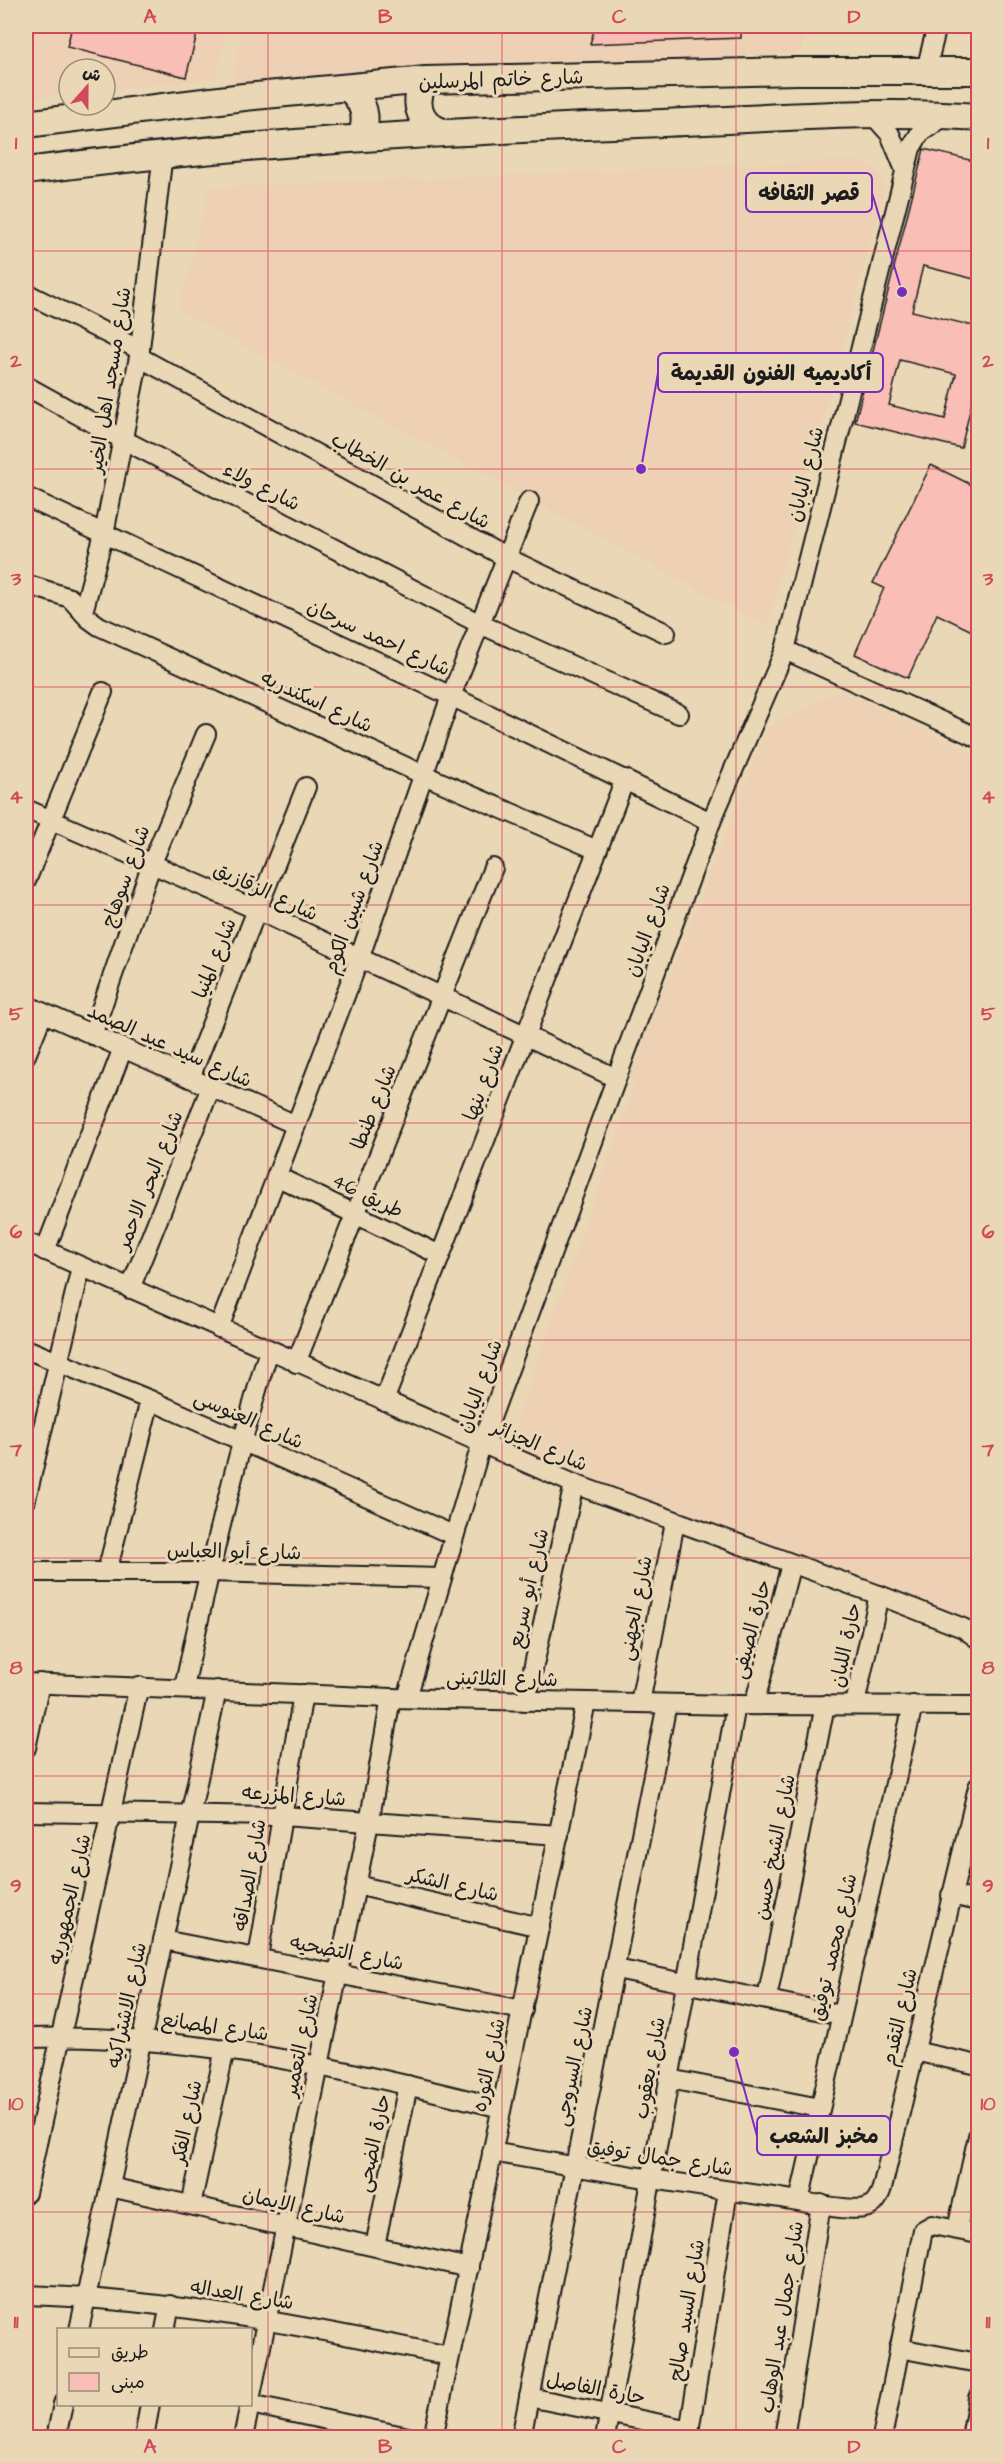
<svg xmlns="http://www.w3.org/2000/svg" width="1004" height="2463" viewBox="0 0 1004 2463" font-family="'Architects Daughter','Playpen Sans Arabic',sans-serif">
<rect width="100%" height="100%" fill="#ead7b5"/>
<filter id="ink" filterUnits="userSpaceOnUse"><feTurbulence type="fractalNoise" baseFrequency=".0167" numOctaves="2"/><feDisplacementMap in="SourceGraphic" scale="12" xChannelSelector="R" yChannelSelector="G"/><feConvolveMatrix kernelMatrix="1 2 1 2 8 2 1 2 1" color-interpolation-filters="sRGB"/></filter>
<g filter="url(#ink)">
<g fill="#eed0b5">
<path d="M26,26h201l-11,52 -111,13v-22h-36v26l-43,5z"/>
<path d="M243,26h562l-4,26 -571,39z"/>
<path d="M861,160l19,14 5,13 -118,439 -588,-315 30,-123z"/>
<path d="M840,690l138,66v871l-470,-181 128,-366 -6,-2 137,-350z"/>
</g>
<g fill="#f9beb5" stroke="#1c1c1c" stroke-width="1.5" fill-rule="evenodd">
<path d="M72,26h127l-13,51 -119,-30z"/>
<path d="M595,26h146v12l-151,6z"/>
<path d="M924,149l54,13v118l-55,-14 -11,45 66,16v50l-17,71 -106,-26zM900,360l56,14 -11,45 -56,-14z"/>
<path d="M931,465l47,23v146l-41,-20 -29,64 -53,-24 29,-66 -11,-5z"/>
</g>
<g fill="none" stroke-linecap="round" stroke-linejoin="round">
<defs>
<g id="minor">
<path d="M926,70l11,-44"/>
<path d="M873,115l17,19 15,36"/>
<path d="M26,293l114,57"/>
<path d="M139,357l368,201 159,75"/>
<path d="M26,386l98,54 356,184 199,90"/>
<path d="M26,497l425,199 260,126"/>
<path d="M26,584l44,14 18,20 11,8 325,149 173,75"/>
<path d="M83,612l21,-78 35,-177 24,-204"/>
<path d="M785,650l193,88"/>
<path d="M26,809l231,101 359,168"/>
<path d="M26,881l77,-189"/>
<path d="M26,1005l270,120"/>
<path d="M92,1035l60,-172 54,-129"/>
<path d="M26,1055l17,-42"/>
<path d="M190,1078l116,-291"/>
<path d="M276,1176l164,79"/>
<path d="M26,1242l548,242 305,111 84,33 15,11"/>
<path d="M45,1251l78,-203"/>
<path d="M130,1289l81,-202"/>
<path d="M219,1328l140,-369 92,-263 78,-195"/>
<path d="M26,1349l124,51 303,135"/>
<path d="M296,1363l197,-495"/>
<path d="M384,1401l241,-622"/>
<path d="M26,1499l55,-232"/>
<path d="M26,1572h182l233,6"/>
<path d="M107,1572l43,-172"/>
<path d="M26,1683l365,15 345,7 242,1"/>
<path d="M184,1688c24,-114 50,-226 85,-338"/>
<path d="M407,1698l74,-253 230,-623 74,-172 126,-502 9,-15 25,-17"/>
<path d="M526,1701l48,-217"/>
<path d="M640,1703l35,-181"/>
<path d="M855,1704l24,-109"/>
<path d="M754,1705l37,-141"/>
<path d="M26,1748l14,-65"/>
<path d="M26,1812l256,4 277,19"/>
<path d="M356,1885l184,42"/>
<path d="M951,1895l27,6"/>
<path d="M163,1940l360,70"/>
<path d="M258,1957l45,-263"/>
<path d="M616,1969l225,46"/>
<path d="M767,1999l58,-294"/>
<path d="M26,2038c162,-6 318,31 475,70"/>
<path d="M914,2051l64,14"/>
<path d="M669,2079l151,29"/>
<path d="M492,2152c94,17 188,32 282,45 22,3 71,15 91,11 10,-2 14,-11 17,-20l96,-401"/>
<path d="M110,2187l359,81"/>
<path d="M26,2193l113,-507"/>
<path d="M799,2201l114,-496"/>
<path d="M191,2205l34,-156"/>
<path d="M957,2229l21,-93"/>
<path d="M375,2246l33,-161"/>
<path d="M26,2295c143,4 283,32 423,61"/>
<path d="M79,2330l138,-640"/>
<path d="M165,2330l5,-25"/>
<path d="M899,2348l79,15"/>
<path d="M529,2397l161,33"/>
<path d="M250,2400l119,-577 22,-125"/>
<path d="M250,2404l163,34"/>
<path d="M56,2438l7,-34"/>
<path d="M144,2438l6,-34"/>
<path d="M243,2438l7,-34"/>
<path d="M433,2438l153,-736"/>
<path d="M521,2438l146,-734"/>
<path d="M605,2438l131,-733"/>
<path d="M688,2438l40,-247"/>
<path d="M784,2438l37,-234"/>
<path d="M882,2438l41,-208 9,-5 46,9"/>
<path d="M971,2438l7,-40"/>
</g>
<g id="secondary">
<path d="M426,80c-14,20 -8,42 14,51"/>
<path d="M348,88c16,13 21,30 13,49"/>
<path d="M26,124l218,-27 182,-17 370,-9h182"/>
<path d="M26,171c211,-28 422,-40 636,-48 105,-4 212,-14 316,-6"/>
</g>
</defs>
<use href="#minor" stroke="#1c1c1c" stroke-width="22"/>
<use href="#secondary" stroke="#1c1c1c" stroke-width="30"/>
<use href="#minor" stroke="#ead7b5" stroke-width="18"/>
<use href="#secondary" stroke="#ead7b5" stroke-width="26"/>
</g>
</g>
<path fill="none" stroke="#d1495b" stroke-width="1.5" stroke-opacity="0.55" d="M268,26v2412M502,26v2412M736,26v2412M26,251h952M26,469h952M26,687h952M26,905h952M26,1123h952M26,1340h952M26,1558h952M26,1776h952M26,1994h952M26,2212h952"/>
<g text-anchor="middle" stroke-width="6" stroke-linejoin="round" paint-order="stroke">
<g font-size="20" fill="#1c1c1c" stroke="#ead7b5">
<text transform="translate(501 79) rotate(-2)" y="7">شارع خاتم المرسلين</text>
<text transform="translate(109 380) rotate(-81)" y="7">شارع مسجد اهل الخير</text>
<text transform="translate(805 474) rotate(-76)" y="7">شارع اليابان</text>
<text transform="translate(411 480) rotate(29)" y="7">شارع عمر بن الخطاب</text>
<text transform="translate(262 486) rotate(27)" y="7">شارع ولاء</text>
<text transform="translate(379 637) rotate(25)" y="7">شارع احمد سرحان</text>
<text transform="translate(317 701) rotate(25)" y="7">شارع اسكندريه</text>
<text transform="translate(125 876) rotate(-70)" y="7">شارع سوهاج</text>
<text transform="translate(266 891) rotate(25)" y="7">شارع الزقازيق</text>
<text transform="translate(353 907) rotate(-70)" y="7">شارع شبين الكوم</text>
<text transform="translate(647 930) rotate(-70)" y="7">شارع اليابان</text>
<text transform="translate(214 958) rotate(-68)" y="7">شارع المنيا</text>
<text transform="translate(170 1045) rotate(24)" y="7">شارع سيد عبد الصمد</text>
<text transform="translate(483 1082) rotate(-69)" y="7">شارع بنها</text>
<text transform="translate(373 1107) rotate(-68)" y="7">شارع طنطا</text>
<text transform="translate(149 1180) rotate(-68)" y="7">شارع البحر الاحمر</text>
<text transform="translate(368 1195) rotate(26)" y="7">طريق 46</text>
<text transform="translate(479 1386) rotate(-70)" y="7">شارع اليابان</text>
<text transform="translate(249 1419) rotate(24)" y="7">شارع العنوسى</text>
<text transform="translate(540 1445) rotate(23)" y="7">شارع الجزائر</text>
<text transform="translate(234 1551) rotate(1)" y="7">شارع أبو العباس</text>
<text transform="translate(528 1588) rotate(-77)" y="7">شارع أبو سريع</text>
<text transform="translate(635 1608) rotate(-79)" y="7">شارع الجهنى</text>
<text transform="translate(751 1629) rotate(-75)" y="7">حارة الصيفى</text>
<text transform="translate(845 1645) rotate(-78)" y="7">حارة اللبان</text>
<text transform="translate(502 1678) rotate(1)" y="7">شارع الثلاثينى</text>
<text transform="translate(294 1795) rotate(4)" y="7">شارع المزرعه</text>
<text transform="translate(774 1847) rotate(-79)" y="7">شارع الشيخ حسن</text>
<text transform="translate(249 1875) rotate(-80)" y="7">شارع الصداقه</text>
<text transform="translate(453 1884) rotate(13)" y="7">شارع الشكر</text>
<text transform="translate(69 1899) rotate(-77)" y="7">شارع الجمهوريه</text>
<text transform="translate(833 1947) rotate(-77)" y="7">شارع محمد توفيق</text>
<text transform="translate(347 1952) rotate(11)" y="7">شارع التضحيه</text>
<text transform="translate(126 2005) rotate(-78)" y="7">شارع الاشتراكيه</text>
<text transform="translate(899 2017) rotate(-77)" y="7">شارع التقدم</text>
<text transform="translate(215 2026) rotate(8)" y="7">شارع المصانع</text>
<text transform="translate(300 2045) rotate(-78)" y="7">شارع التعمير</text>
<text transform="translate(488 2065) rotate(-78)" y="7">شارع الثوره</text>
<text transform="translate(573 2066) rotate(-78)" y="7">شارع السروجى</text>
<text transform="translate(649 2068) rotate(-80)" y="7">شارع يعقوب</text>
<text transform="translate(186 2122) rotate(-78)" y="7">شارع الفكر</text>
<text transform="translate(373 2143) rotate(-78)" y="7">حارة الضحى</text>
<text transform="translate(660 2157) rotate(9)" y="7">شارع جمال توفيق</text>
<text transform="translate(294 2205) rotate(13)" y="7">شارع الايمان</text>
<text transform="translate(242 2294) rotate(9)" y="7">شارع العداله</text>
<text transform="translate(686 2310) rotate(-81)" y="7">شارع السيد صالح</text>
<text transform="translate(781 2317) rotate(-81)" y="7">شارع جمال عبد الوهاب</text>
<text transform="translate(596 2388) rotate(11)" y="7">حارة الفاصل</text>
</g>
</g>
<path fill="none" stroke="#7b2cbf" stroke-width="2" d="M902 292L872 193M641 469L658 373M734 2052L757 2136"/>
<g fill="#7b2cbf" stroke="#ead7b5" stroke-width="2">
<circle cx="902" cy="292" r="6"/>
<circle cx="641" cy="469" r="6"/>
<circle cx="734" cy="2052" r="6"/>
</g>
<g fill="#ead7b5" stroke="#7b2cbf" stroke-width="2">
<rect x="746" y="173" width="126" height="39" rx="6"/>
<rect x="658" y="353" width="225" height="39" rx="6"/>
<rect x="757" y="2116" width="133" height="39" rx="6"/>
</g>
<g font-size="21" text-anchor="middle" font-weight="bold" fill="#1c1c1c">
<text x="809" y="200">قصر الثقافه</text>
<text x="771" y="380">أكاديميه الفنون القديمة</text>
<text x="824" y="2143">مخبز الشعب</text>
</g>
<rect width="1004" height="2463" fill="none" stroke="#ead7b5" stroke-width="66"/>
<rect x="57" y="2328" width="195" height="78" fill="#ead7b5" stroke="#988c78" stroke-width="1.5"/>
<rect x="69" y="2348" width="30" height="9" fill="#ead7b5" stroke="#988c78" stroke-width="1.5"/>
<text x="111" y="2358" font-size="18" fill="#1c1c1c">طريق</text>
<rect x="69" y="2373" width="30" height="18" fill="#f9beb5" stroke="#988c78" stroke-width="1.5"/>
<text x="111" y="2388" font-size="18" fill="#1c1c1c">مبنى</text>
<g transform="translate(87 87) rotate(21)"><circle r="28" fill="#ead7b5" stroke="#988c78" stroke-width="1.5"/>
<path d="M0-4.5L10 22L0 15L-10 22Z" fill="#d1495b"/>
<text y="-9" font-size="16" font-weight="bold" text-anchor="middle" fill="#1c1c1c">ش</text>
</g>
<rect x="33" y="33" width="938" height="2397" fill="none" stroke="#d1495b" stroke-width="2"/>
<g font-size="20" text-anchor="middle" font-weight="bold" fill="#d1495b">
<text x="150" y="23">A</text>
<text x="385" y="23">B</text>
<text x="619" y="23">C</text>
<text x="854" y="23">D</text>
<text x="16" y="149">1</text>
<text x="988" y="149">1</text>
<text x="16" y="367">2</text>
<text x="988" y="367">2</text>
<text x="16" y="585">3</text>
<text x="988" y="585">3</text>
<text x="16" y="803">4</text>
<text x="988" y="803">4</text>
<text x="16" y="1020">5</text>
<text x="988" y="1020">5</text>
<text x="16" y="1238">6</text>
<text x="988" y="1238">6</text>
<text x="16" y="1456">7</text>
<text x="988" y="1456">7</text>
<text x="16" y="1674">8</text>
<text x="988" y="1674">8</text>
<text x="16" y="1892">9</text>
<text x="988" y="1892">9</text>
<text x="16" y="2110">10</text>
<text x="988" y="2110">10</text>
<text x="16" y="2328">11</text>
<text x="988" y="2328">11</text>
<text x="150" y="2453">A</text>
<text x="385" y="2453">B</text>
<text x="619" y="2453">C</text>
<text x="854" y="2453">D</text>
</g>
</svg>
